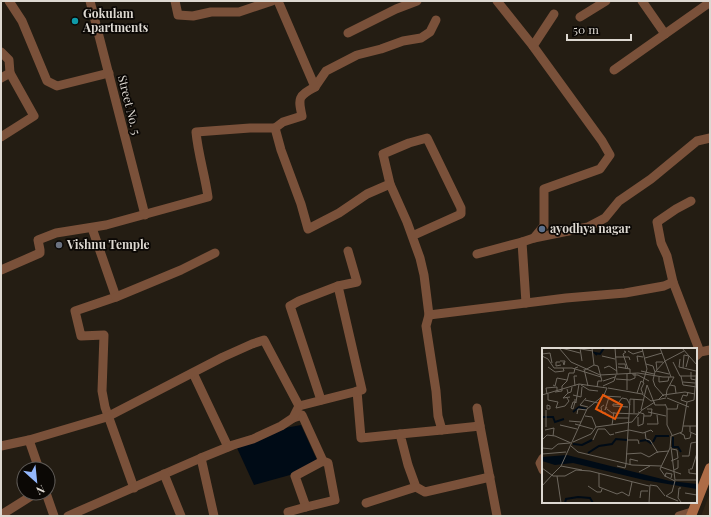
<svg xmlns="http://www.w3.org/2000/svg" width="711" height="517" viewBox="0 0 711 517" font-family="'Playfair Display',serif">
<rect width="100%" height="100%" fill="#241d13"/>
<path fill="#302415" d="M710,493v23h-9z"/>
<path fill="#000b16" d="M301,425l16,35 -27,15 -36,10 -17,-37 48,-20z"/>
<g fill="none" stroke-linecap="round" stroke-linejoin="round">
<g stroke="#7a513a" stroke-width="9">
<path d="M9,1l13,20 25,60 10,5 52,-13"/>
<path d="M90,1l55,214"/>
<path d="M175,1l3,14 15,1 18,-4h28l33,-11"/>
<path d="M497,1l36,45 69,95 8,14 -10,14 -56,20v37l-10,12"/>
<path d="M642,1l23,33"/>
<path d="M580,17l26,-16"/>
<path d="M348,33l48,-24 21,-8"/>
<path d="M533,46l21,-32"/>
<path d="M1,52l8,8 1,13 -9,5"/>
<path d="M614,70l95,-67"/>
<path d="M315,87l11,-16 31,-16 24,-6 22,-8 18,-3 9,-6 6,-12"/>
<path d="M275,128l8,-6 19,-6c-4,-18 -4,-20 13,-29l-37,-86"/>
<path d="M1,137l33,-21 -24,-43"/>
<path d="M92,228l24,69 -41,14 6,25 23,-1 -2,56 3,16 29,81"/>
<path d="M412,236l49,-22v-6l-34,-70 -18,5 -26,11 7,30 17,38 13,36 4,17 5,40 -3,11 10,65 2,25 4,14 38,-4 17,90"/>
<path d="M522,242l12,-4 54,-11 17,-9 14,-17 32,-22 46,-38 13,-3"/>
<path d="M477,254l45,-12 4,61"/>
<path d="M1,270l39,-17v-3l-2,-10 18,-7 50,-8 102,-28c-3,-22 -10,-43 -12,-65l54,-4h25l6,22 20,54 7,25 31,-16 28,-19 23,-10"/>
<path d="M673,282l27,70"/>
<path d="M116,297l65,-27 34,-17"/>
<path d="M429,315l137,-17 59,-5 39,-7 9,-4 -6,-26 -6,-13 -4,-21 19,-13 15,-8"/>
<path d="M696,356l4,-4 10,-2"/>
<path d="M193,373l35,74"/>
<path d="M357,391l4,47 39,-4"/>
<path d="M321,400l-31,-94 9,-5 39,-15"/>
<path d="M299,406l63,-16 -24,-104 19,-4 -9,-31"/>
<path d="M477,408l3,18"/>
<path d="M293,418l9,-3 21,46 -28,15 11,31 29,-7 -7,-37 -5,-2"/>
<path d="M442,430l-42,4 8,31 8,22 9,5 65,-15"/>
<path d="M29,440l10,29"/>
<path d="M1,446l28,-6 78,-23 116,-60 29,-13 12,-4 35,66 -6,12 -12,8 -28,13 -20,6 -32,13 -133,58"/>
<path d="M201,458l13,58"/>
<path d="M543,458l-3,5 3,7"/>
<path d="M164,474l17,42"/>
<path d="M46,493l8,23"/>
<path d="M366,503l50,-16"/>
<path d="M1,515l35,-22"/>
<path d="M290,516l-2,-4 18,-5"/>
<path d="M679,516l13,-4"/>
</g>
<path stroke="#ae6c46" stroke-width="10" d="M691,516l19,-48"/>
</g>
<circle fill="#0f9aa8" stroke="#0b0805" stroke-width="1.5" cx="75" cy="21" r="4"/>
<circle fill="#5c6f8a" stroke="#0b0805" stroke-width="1.5" cx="542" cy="229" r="4"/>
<circle fill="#6b7280" stroke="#0b0805" stroke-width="1.5" cx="59" cy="245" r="4"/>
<g text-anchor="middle" stroke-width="3.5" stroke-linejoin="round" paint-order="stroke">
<g font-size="12" font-weight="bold" fill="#ddd8d1" stroke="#0b0805" text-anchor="start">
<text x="83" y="18">Gokulam<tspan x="83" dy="14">Apartments</tspan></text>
<text x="550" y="233">ayodhya nagar</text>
<text x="67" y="249">Vishnu Temple</text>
</g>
<g font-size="12" fill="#ddd8d1" stroke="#0b0805">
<text transform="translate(129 105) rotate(76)" y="4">Street No. 5</text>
</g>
</g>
<g transform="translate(542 348)">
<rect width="155" height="155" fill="#241d13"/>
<path d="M25,107l103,26 27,3v5l-53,-9 -71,-17 -18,2 -13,-4v-4z" fill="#000b16"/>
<path fill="none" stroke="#000b16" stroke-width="2" d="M55,7l-2,-2 5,1 4,-6M31,64l6,-5 7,2M0,69h11l2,5 9,-3M131,89v10h5l3,5M98,93l6,-1 6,4M111,94l3,-6h13M31,96l9,1 10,-5M46,105l11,-7 13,-2 4,-5 11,1M23,155l1,-4 12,-2 12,1 3,5"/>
<path fill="none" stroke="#6e685f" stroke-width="1" d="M17,0l12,14 29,13 38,-2 25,4h11l-7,13 -1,7M19,0l19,5M38,0l2,13M73,0l2,26M100,0l5,21 -4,13M118,0l5,13M140,0l15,17 -3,35M39,1l12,2M86,3l5,3 10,-3M0,6l8,-1 2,10M142,7l5,1 -3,11M0,8l6,3 6,9h18l29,9M60,8l13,3M73,9h9l-1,-3 3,-2 -2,-1M103,10l17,-5M138,11l-1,8 17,4M18,13h5l-1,4 -1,-3M18,14h-4v4l5,-1M96,14l-1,-6 6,1M131,14l7,14M76,16h7l1,5M104,16l7,2 2,6M52,17l4,1 4,15h-4l-1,6M6,19l7,5 9,-1 -1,-3M76,19l12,2v4M62,20l5,-2 8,5M141,20l1,-13M42,21l4,17M86,21l-4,-12h5l1,3M43,22l9,-5 -2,-17M115,22l-1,-8h7M99,23l13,3M114,23l13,3M149,24v7l5,1M91,25v2h5l11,6M138,28h17M139,28l2,9 14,2M117,29v5l9,-1 1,-4M129,29l-6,-16 19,-10M74,31l14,1 5,-2v-5M61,33l12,-4M141,34l12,1M11,37l2,1 2,-8 10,2M39,37l8,5 9,1M128,37l5,1 1,7M33,38l-1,-10h3M61,38l11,-5 2,-6M66,40l34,6 9,7 15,-3M25,41l1,4 3,-1 1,-5M85,42v-16M13,44l7,-1v-5l5,-5 2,-8h5l1,-5 3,-1M26,45l-5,5 7,-1M95,45l4,-12 3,2 -3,6 2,5M5,46l-1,-6 11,-1v4M6,46v6l10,2 -2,6 9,-2 4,-5 -2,-3M0,47l37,-11 28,4M31,47l8,2 1,-10M61,48l18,1M122,48l-9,-10 -2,-6 2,-8 10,-11M44,50l-6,7 8,2M125,50l22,9M33,51v3l-2,7 -2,-1 2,-6h2l1,1v-1l3,-18M117,51l4,-4 22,-3 10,2M43,52l13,3M77,54l3,-4 5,1 3,6M145,54l-6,-2 2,-5 4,1 1,-4M123,56l2,4v17l5,10M5,57l3,1v3h-3zM62,57l-3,2 1,6h4M80,57l-9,-1v2l15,1M65,59l-2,3 4,-13M65,61l5,4 27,1M125,61h10l1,-5M4,62v17M99,62l6,-25 8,20h10M106,64l18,4M92,65v-14M35,66l1,-5 9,1M43,68l7,1 4,10M102,68h7l1,-7h-5M96,69v9l5,-2 1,-10 -6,-2M74,70h13M27,73l12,1M33,76l18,5M105,76h11l-1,-9M18,77l17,4M70,77l2,-13M141,78h14M148,78v6l7,3M3,82l9,-2 -1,8M103,84l1,7 4,1 8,13M73,85l14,-3 14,3 8,-3 2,2M138,85l4,2 1,4 5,-1 1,-5M0,92l5,-5 8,1 16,7M51,92l5,-11h7l5,6 4,-1M86,92h10l1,4M31,94l18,-8 5,-7 36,-5 10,-12 13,-8M29,98l7,6 54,13 29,1M129,99l4,33M0,100l10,1 6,-5 12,-1M0,106l24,-2M84,106l15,-1 8,4 8,-5 12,-1M140,108h7l2,-13 6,-1M129,113l7,-3 -1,-8 -5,-1M88,117v-6l8,2M19,118l21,4M75,118l8,2 1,-4 4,-65 14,1M119,119l20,7M0,120l11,8h12l11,-6 14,1 59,15M147,121v4l8,1M148,121h2l5,-16M132,122l4,-2v-8M97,124l11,-6M57,125v14l18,7 5,-2 7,4 3,-14M10,127l9,-9 26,-57 17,-14 3,-7M15,128l4,27M123,129l1,-4 6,1 -1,4M133,132h22M0,138l10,-11M46,138l9,6h4l1,-3M143,145l12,2M124,148l12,5M124,148l6,-4 3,-11 -10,-5 -5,-7 10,-21 1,-12 11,-4 5,-30 7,-2M98,150l1,-7h7M139,154l-3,-4 1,-10h2M107,155l1,-18 7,1 8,10"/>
<path fill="#e8590c" fill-opacity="0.15" stroke="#e8590c" stroke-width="2" d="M61,47l19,10 -7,14 -19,-10z"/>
<rect width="155" height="155" fill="none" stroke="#ddd8d1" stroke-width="2"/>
</g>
<rect width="711" height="517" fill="none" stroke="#ddd8d1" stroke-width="4"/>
<g transform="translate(36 481) rotate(153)"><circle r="19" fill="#0b0805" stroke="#5f5b57"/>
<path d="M0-3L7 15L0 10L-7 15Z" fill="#93b7fd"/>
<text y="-6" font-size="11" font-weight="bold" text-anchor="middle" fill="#ddd8d1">N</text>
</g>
<path d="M567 34v6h64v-6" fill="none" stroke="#ddd8d1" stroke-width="2"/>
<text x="573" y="34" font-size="12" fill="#ddd8d1" stroke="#0b0805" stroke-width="3" paint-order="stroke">50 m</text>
</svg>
